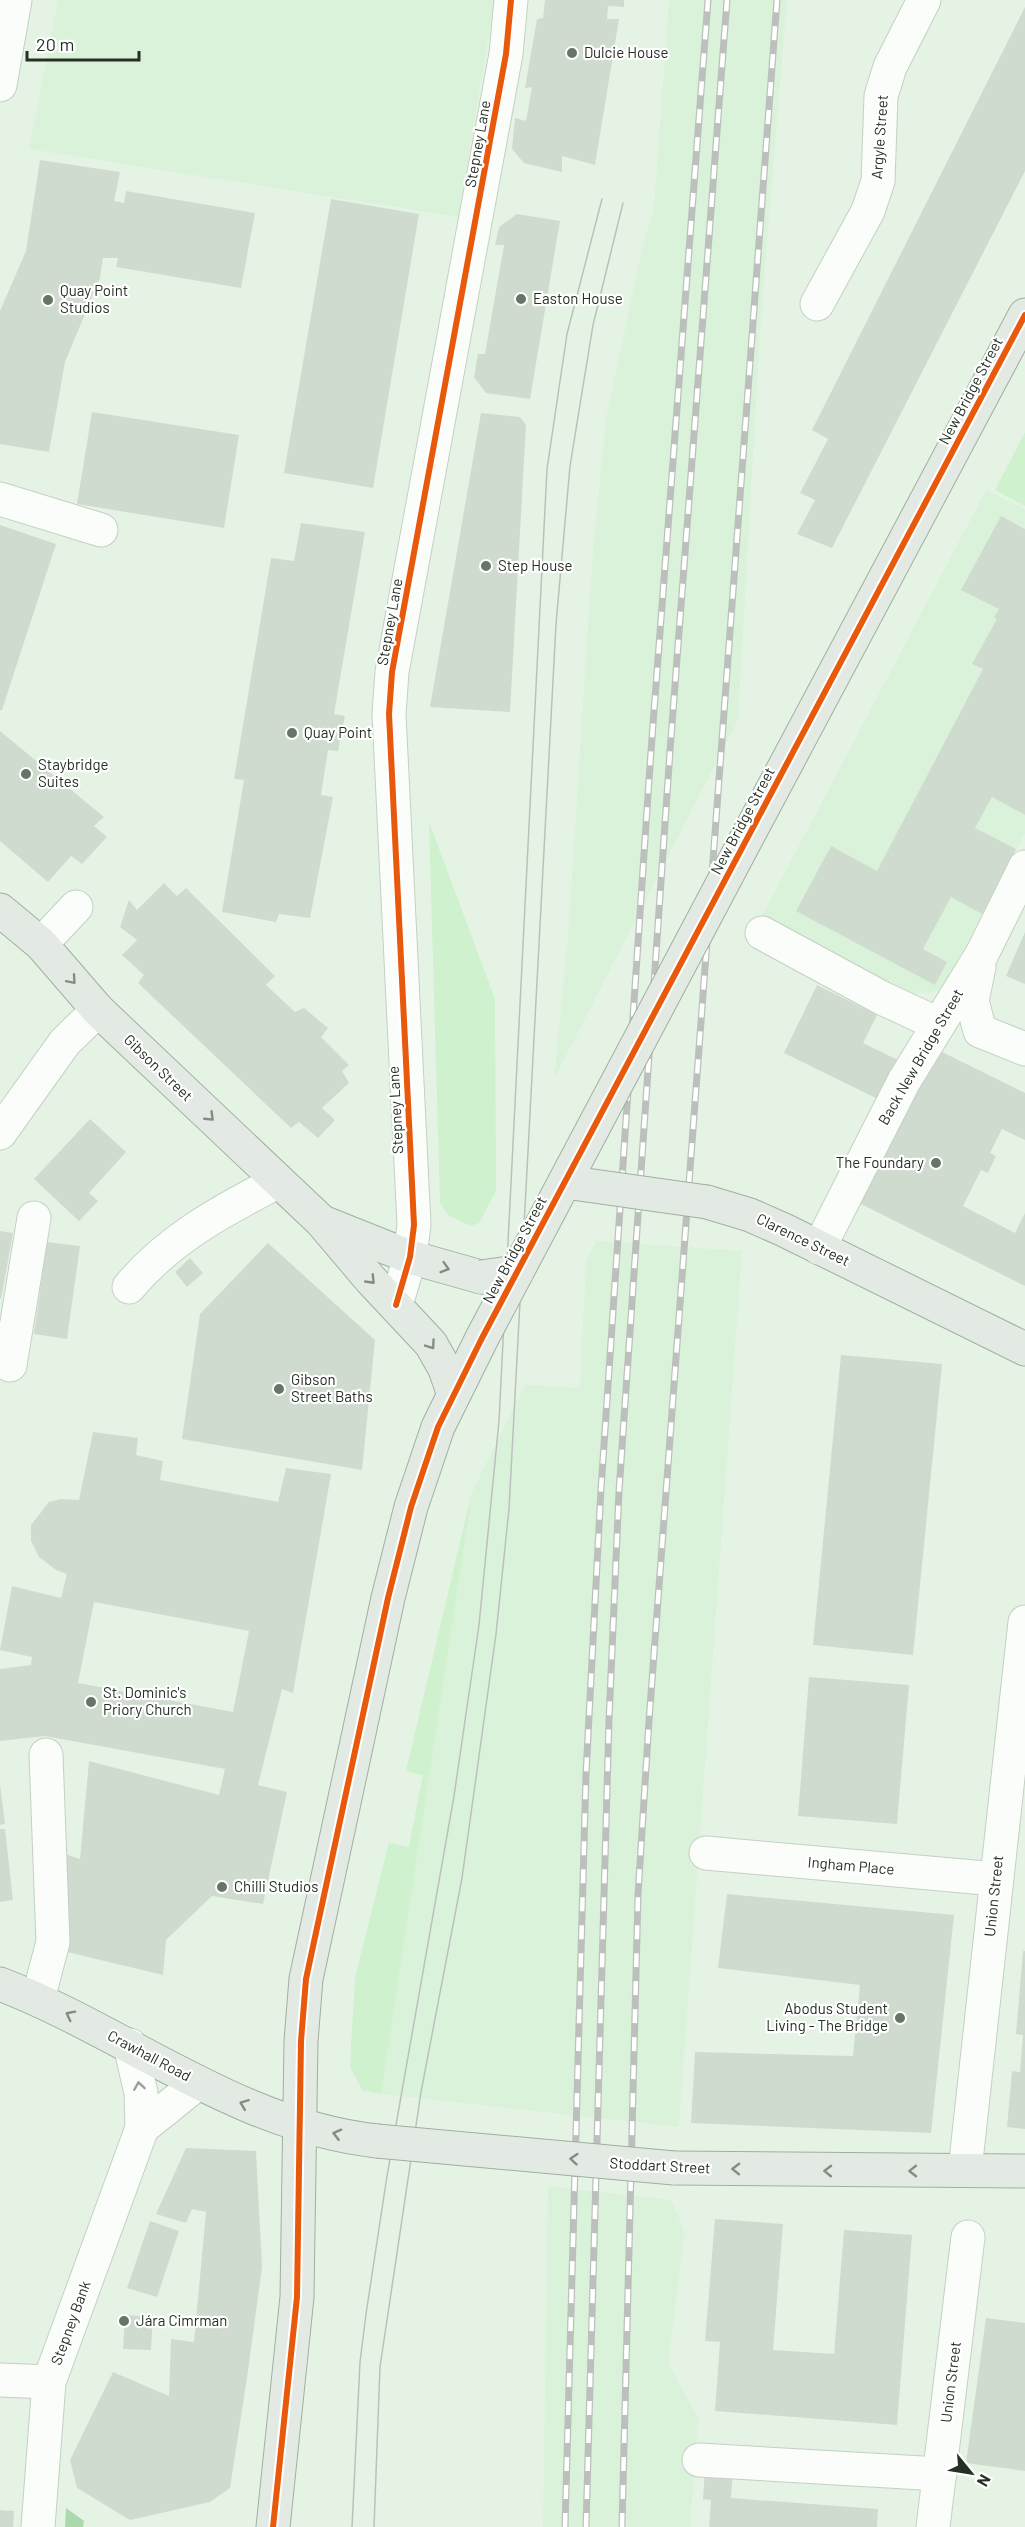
<svg xmlns="http://www.w3.org/2000/svg" width="1025" height="2527" viewBox="0 0 1025 2527" font-family="Barlow,sans-serif">
<rect width="100%" height="100%" fill="#e5f3e4"/>
<g fill="#dbf2da">
<path d="M58,0h437l-37,217 -429,-68z"/>
<path d="M669,0h118l-26,317 -23,403 -184,359 14,-142 25,-388 13,-130 35,-165 13,-47z"/>
<path d="M986,490l39,19v324l-84,158 -28,3 -152,-76z"/>
<path d="M596,1241l146,10 -63,876 -298,-33 -19,-4 -12,-23 5,-89 34,-135 20,4 14,-72 -17,-4 66,-279 53,-107 55,3 6,-127z"/>
<path d="M548,2186l123,14 14,32 -17,131 30,55 -8,109h-147z"/>
</g>
<g fill="#cff1cd">
<path d="M1025,432v74l-30,-16z"/>
<path d="M429,822l66,177 1,192 -17,32 -8,3 -22,-10 -9,-13z"/>
<path d="M472,1492l-91,602 -19,-4 -12,-23 5,-89 34,-135 20,4 14,-72 -17,-4z"/>
</g>
<path fill="#acd9ab" d="M66,2508l18,13 -1,6h-18z"/>
<g fill="#d0dbcf" fill-rule="evenodd">
<path d="M545,0h79v7l-16,-1 -1,13h12l-24,146 -33,-9v16l-38,-9 -12,-14 3,-31 11,3 6,-34 -7,1 12,-69 6,-1z"/>
<path d="M1025,7v164l-193,377 -35,-14 18,-34 -15,-7 28,-54 -16,-9z"/>
<path d="M40,160l80,12 -6,29 10,2 2,-12 129,22 -14,75 -125,-21 2,-9h-15l-3,20 -35,84 -16,90 -49,-8v-133l26,-60z"/>
<path d="M331,199l88,15 -46,274 -89,-15z"/>
<path d="M517,214l43,7 -30,178 -44,-6 -12,-16 4,-23h7l19,-109h-9l4,-18z"/>
<path d="M92,412l147,23 -15,93 -147,-24z"/>
<path d="M481,413l39,4 6,8 -16,287 -80,-5z"/>
<path d="M1001,516l24,13v286l-33,-18 -17,31 41,21 -34,65 -31,-17 -28,52 24,13 -12,23 -139,-74 35,-65 46,25 106,-202 -11,-5 25,-45 -3,-2 5,-8 -38,-19z"/>
<path d="M301,523l64,9 -31,182 11,2 -7,35 -10,-1 -7,45 12,2 -23,121 -31,-4 -3,8 -54,-10 22,-132 -10,-1 37,-221 23,3z"/>
<path d="M0,525l56,19 -54,166h-2z"/>
<path d="M0,731l104,86 -10,9 13,11 -25,27 -11,-8 -23,26 -48,-41z"/>
<path d="M164,883l13,13 9,-8 89,88 -9,9 29,27 9,-4 24,20 -7,9 28,28 -7,6 7,12 -27,25 13,12 -17,18 -19,-16 -8,6 -153,-145 6,-8 -22,-20 15,-15 -17,-13 9,-27 8,10z"/>
<path d="M1025,932v52l-19,-8z"/>
<path d="M817,985l60,30 -14,28 43,21 -20,39 -102,-50z"/>
<path d="M936,1049l89,44v47l-23,-11 -12,24 6,3 -8,17 -7,-3 -18,36 52,27 10,-20v73l-166,-83z"/>
<path d="M90,1119l36,33 -37,41 9,8 -19,20 -45,-42z"/>
<path d="M0,1231l13,2 -12,66h-1z"/>
<path d="M47,1242l33,4 -13,93 -33,-5z"/>
<path d="M268,1243l107,97 -13,130 -180,-31 18,-125z"/>
<path d="M190,1258l13,15 -16,14 -12,-15z"/>
<path d="M841,1355l101,9 -29,291 -100,-10z"/>
<path d="M93,1432l45,6 -2,17 27,6 -3,19 118,22 8,-34 45,6 -38,219 -11,-4 -24,96 29,7 -24,112 -51,-8 -46,44 -3,35 -100,-24 -7,-100 24,8 9,-98 130,34 6,-26 -180,-33 -45,5v-72l31,-4 1,-8 -32,-7 12,-64 49,12 6,-24 -11,-4 -17,-13 -8,-16v-16l18,-23 12,-3 18,1zM94,1602l155,29 -16,81 -155,-29z"/>
<path d="M809,1677l100,8 -12,139 -99,-8z"/>
<path d="M0,1785l5,39 -5,1z"/>
<path d="M0,1829h5l8,71 -13,2z"/>
<path d="M727,1894l227,21 -23,218 -240,-10 4,-71 158,4 7,-71 -142,-17z"/>
<path d="M1023,1951h2v178l-18,-2 5,-56 8,1 3,-37 -7,-1z"/>
<path d="M186,2148l70,3 6,116 -14,104 -18,117 -20,14 -80,18 -53,-32 -7,-28 43,-88 56,24 2,-57 23,3 12,-130 -14,-3 -6,14 -30,-9z"/>
<path d="M715,2219l68,5 -10,126 61,4 10,-124 68,5 -15,190 -182,-14 5,-69 -15,-1z"/>
<path d="M150,2221l29,10 -22,66 -30,-9z"/>
<path d="M125,2315l28,2 -2,33 -28,-1z"/>
<path d="M986,2318l39,5v148l-59,-8z"/>
<path d="M705,2467l28,2 -2,29 147,11 -1,18h-168l2,-27 -8,-1z"/>
<path d="M0,2510l14,1 -1,16h-13z"/>
</g>
<g fill="none" stroke-linecap="round" stroke-linejoin="round">
<defs>
<g id="minor">
<path d="M0,85l15,-85"/>
<path d="M817,304l51,-93 10,-30 3,-85 9,-29 34,-67"/>
<path d="M0,499l101,31"/>
<path d="M762,933l120,65 56,26"/>
<path d="M41,944l35,-37"/>
<path d="M979,967l-7,34 8,30 45,18"/>
<path d="M0,1133l65,-91 33,-32"/>
<path d="M819,1248l85,-167 78,-127 43,-87"/>
<path d="M129,1287c41,-49 93,-76 148,-105"/>
<path d="M396,1305l14,-48 4,-32 -25,-511 3,-42 114,-618 5,-54"/>
<path d="M10,1365l24,-147"/>
<path d="M706,1853l290,26"/>
<path d="M38,1999l15,-57 -7,-187"/>
<path d="M142,2128l56,-45"/>
<path d="M965,2170l60,-548"/>
<path d="M0,2380l49,2"/>
<path d="M699,2460l241,14"/>
<path d="M38,2527l11,-145 93,-254 -1,-35 -11,-48"/>
<path d="M933,2527l35,-290"/>
</g>
<g id="major">
<path d="M727,875l298,-560"/>
<path d="M0,910l41,34 57,66 223,211 50,59 60,64 14,25 8,23"/>
<path d="M707,1202l43,13 34,15 241,119"/>
<path d="M325,1223l85,34 71,20"/>
<path d="M0,1984c127,49 238,142 377,157"/>
<path d="M674,2168l351,3"/>
<path d="M273,2527l24,-230 4,-256 5,-62 82,-381 23,-91 27,-80 44,-89"/>
</g>
</defs>
<use href="#minor" stroke="#c4d0c3" stroke-width="35"/>
<use href="#major" stroke="#a0af9f" stroke-width="35"/>
<use href="#minor" stroke="#fbfdfb" stroke-width="33"/>
<use href="#major" stroke="#e3eae3" stroke-width="33"/>
<g stroke="#bcc0bc" stroke-width="1.5">
<path d="M352,2527l8,-165 6,-48 21,-138 67,-380 25,-171 20,-204 48,-952 20,-135 35,-135"/>
<path d="M374,2527l6,-160 41,-275 41,-214 34,-244 13,-125 47,-885 14,-158 23,-141 30,-122"/>
</g>
<defs>
<g id="rail">
<path d="M565,2527l21,-753 15,-285 50,-738 57,-751"/>
<path d="M586,2527l23,-807 10,-229 51,-740 57,-751"/>
<path d="M622,2527l16,-632 11,-174 128,-1721"/>
</g>
</defs>
<use href="#rail" stroke="#bcc0bc" stroke-width="7"/>
<use href="#rail" stroke="#fff" stroke-width="4.5" stroke-dasharray="14" stroke-linecap="butt"/>
<defs>
<g id="major-bridge">
<path d="M565,1182l142,20"/>
<path d="M481,1277l36,-5"/>
<path d="M482,1338l245,-463"/>
<path d="M377,2141l297,27"/>
</g>
</defs>
<use href="#major-bridge" stroke="#a0af9f" stroke-width="35" stroke-linecap="butt"/>
<use href="#major-bridge" stroke="#e3eae3" stroke-width="33"/>
<defs>
<g id="cycleway">
<path d="M396,1305l14,-48 4,-32 -25,-511 3,-42 114,-618 5,-54"/>
<path d="M273,2527l24,-230 4,-256 5,-62 82,-381 23,-91 27,-80 44,-89 543,-1023"/>
</g>
</defs>
<use href="#cycleway" stroke="#fff" stroke-width="10"/>
<use href="#cycleway" stroke="#e8590c" stroke-width="6"/>
</g>
<defs><path id="oneway-chevron" d="M-2-3.5L2.5 0L-2 3.5" fill="none" stroke-width="1.6" stroke-linecap="round" stroke-linejoin="round" transform="scale(1.5)"/></defs>
<g stroke="#848c84">
<use href="#oneway-chevron" transform="translate(72 980) rotate(49)"/>
<use href="#oneway-chevron" transform="translate(210 1117) rotate(44)"/>
<use href="#oneway-chevron" transform="translate(445 1268) rotate(17)"/>
<use href="#oneway-chevron" transform="translate(371 1280) rotate(46)"/>
<use href="#oneway-chevron" transform="translate(431 1345) rotate(55)"/>
<use href="#oneway-chevron" transform="translate(70 2015) rotate(-153)"/>
<use href="#oneway-chevron" transform="translate(244 2104) rotate(-159)"/>
<use href="#oneway-chevron" transform="translate(337 2134) rotate(-166)"/>
<use href="#oneway-chevron" transform="translate(574 2159) rotate(-175)"/>
<use href="#oneway-chevron" transform="translate(736 2169) rotate(-179)"/>
<use href="#oneway-chevron" transform="translate(828 2171) rotate(-179)"/>
<use href="#oneway-chevron" transform="translate(913 2171) rotate(179)"/>
</g>
<use stroke="#9ba09a" href="#oneway-chevron" transform="translate(139 2086) rotate(-99)"/>
<g fill="#687467" stroke="#fff" stroke-width="2">
<circle cx="572" cy="53" r="6"/>
<circle cx="521" cy="299" r="6"/>
<circle cx="48" cy="300" r="6"/>
<circle cx="486" cy="566" r="6"/>
<circle cx="292" cy="733" r="6"/>
<circle cx="26" cy="774" r="6"/>
<circle cx="936" cy="1163" r="6"/>
<circle cx="279" cy="1389" r="6"/>
<circle cx="91" cy="1702" r="6"/>
<circle cx="222" cy="1887" r="6"/>
<circle cx="900" cy="2018" r="6"/>
<circle cx="124" cy="2321" r="6"/>
</g>
<g text-anchor="middle" stroke-width="4.5" stroke-linejoin="round" paint-order="stroke">
<g font-size="15" fill="#252f24" stroke="#fff" text-anchor="start">
<text x="584" y="58">Dulcie House</text>
<text x="60" y="296">Quay Point<tspan x="60" dy="17">Studios</tspan></text>
<text x="533" y="304">Easton House</text>
<text x="498" y="571">Step House</text>
<text x="304" y="738">Quay Point</text>
<text x="38" y="770">Staybridge<tspan x="38" dy="17">Suites</tspan></text>
<text x="924" y="1168" text-anchor="end">The Foundary</text>
<text x="291" y="1385">Gibson<tspan x="291" dy="17">Street Baths</tspan></text>
<text x="103" y="1698">St. Dominic's<tspan x="103" dy="17">Priory Church</tspan></text>
<text x="234" y="1892">Chilli Studios</text>
<text x="888" y="2014" text-anchor="end">Abodus Student<tspan x="888" dy="17">Living - The Bridge</tspan></text>
<text x="136" y="2326">Jára Cimrman</text>
</g>
<g font-size="15" fill="#252f24" stroke="#fff">
<text transform="translate(880 137) rotate(-86)" y="5">Argyle Street</text>
<text transform="translate(478 144) rotate(-80)" y="5">Stepney Lane</text>
<text transform="translate(971 391) rotate(-62)" y="5">New Bridge Street</text>
<text transform="translate(390 622) rotate(-80)" y="5">Stepney Lane</text>
<text transform="translate(743 821) rotate(-62)" y="5">New Bridge Street</text>
<text transform="translate(921 1057) rotate(-60)" y="5">Back New Bridge Street</text>
<text transform="translate(158 1068) rotate(44)" y="5">Gibson Street</text>
<text transform="translate(396 1110) rotate(-93)" y="5">Stepney Lane</text>
<text transform="translate(803 1240) rotate(26)" y="5">Clarence Street</text>
<text transform="translate(515 1250) rotate(-62)" y="5">New Bridge Street</text>
<text transform="translate(851 1866) rotate(5)" y="5">Ingham Place</text>
<text transform="translate(994 1896) rotate(-84)" y="5">Union Street</text>
<text transform="translate(149 2056) rotate(28)" y="5">Crawhall Road</text>
<text transform="translate(660 2166) rotate(3)" y="5">Stoddart Street</text>
<text transform="translate(71 2323) rotate(-70)" y="5">Stepney Bank</text>
<text transform="translate(951 2382) rotate(-83)" y="5">Union Street</text>
</g>
</g>
<g transform="translate(971 2473) rotate(120)" stroke="#ffffff" stroke-width="4.5" paint-order="stroke">
<path d="M0-4.5L10 22L0 15L-10 22Z" fill="#252f24"/>
<text y="-9" font-size="16" font-weight="bold" text-anchor="middle" fill="#252f24">N</text>
</g>
<path d="M27 51v9h112v-9" fill="none" stroke="#252f24" stroke-width="3"/>
<text x="36" y="51" font-size="18" fill="#252f24" stroke="#ffffff" stroke-width="4.5" paint-order="stroke">20 m</text>
</svg>
